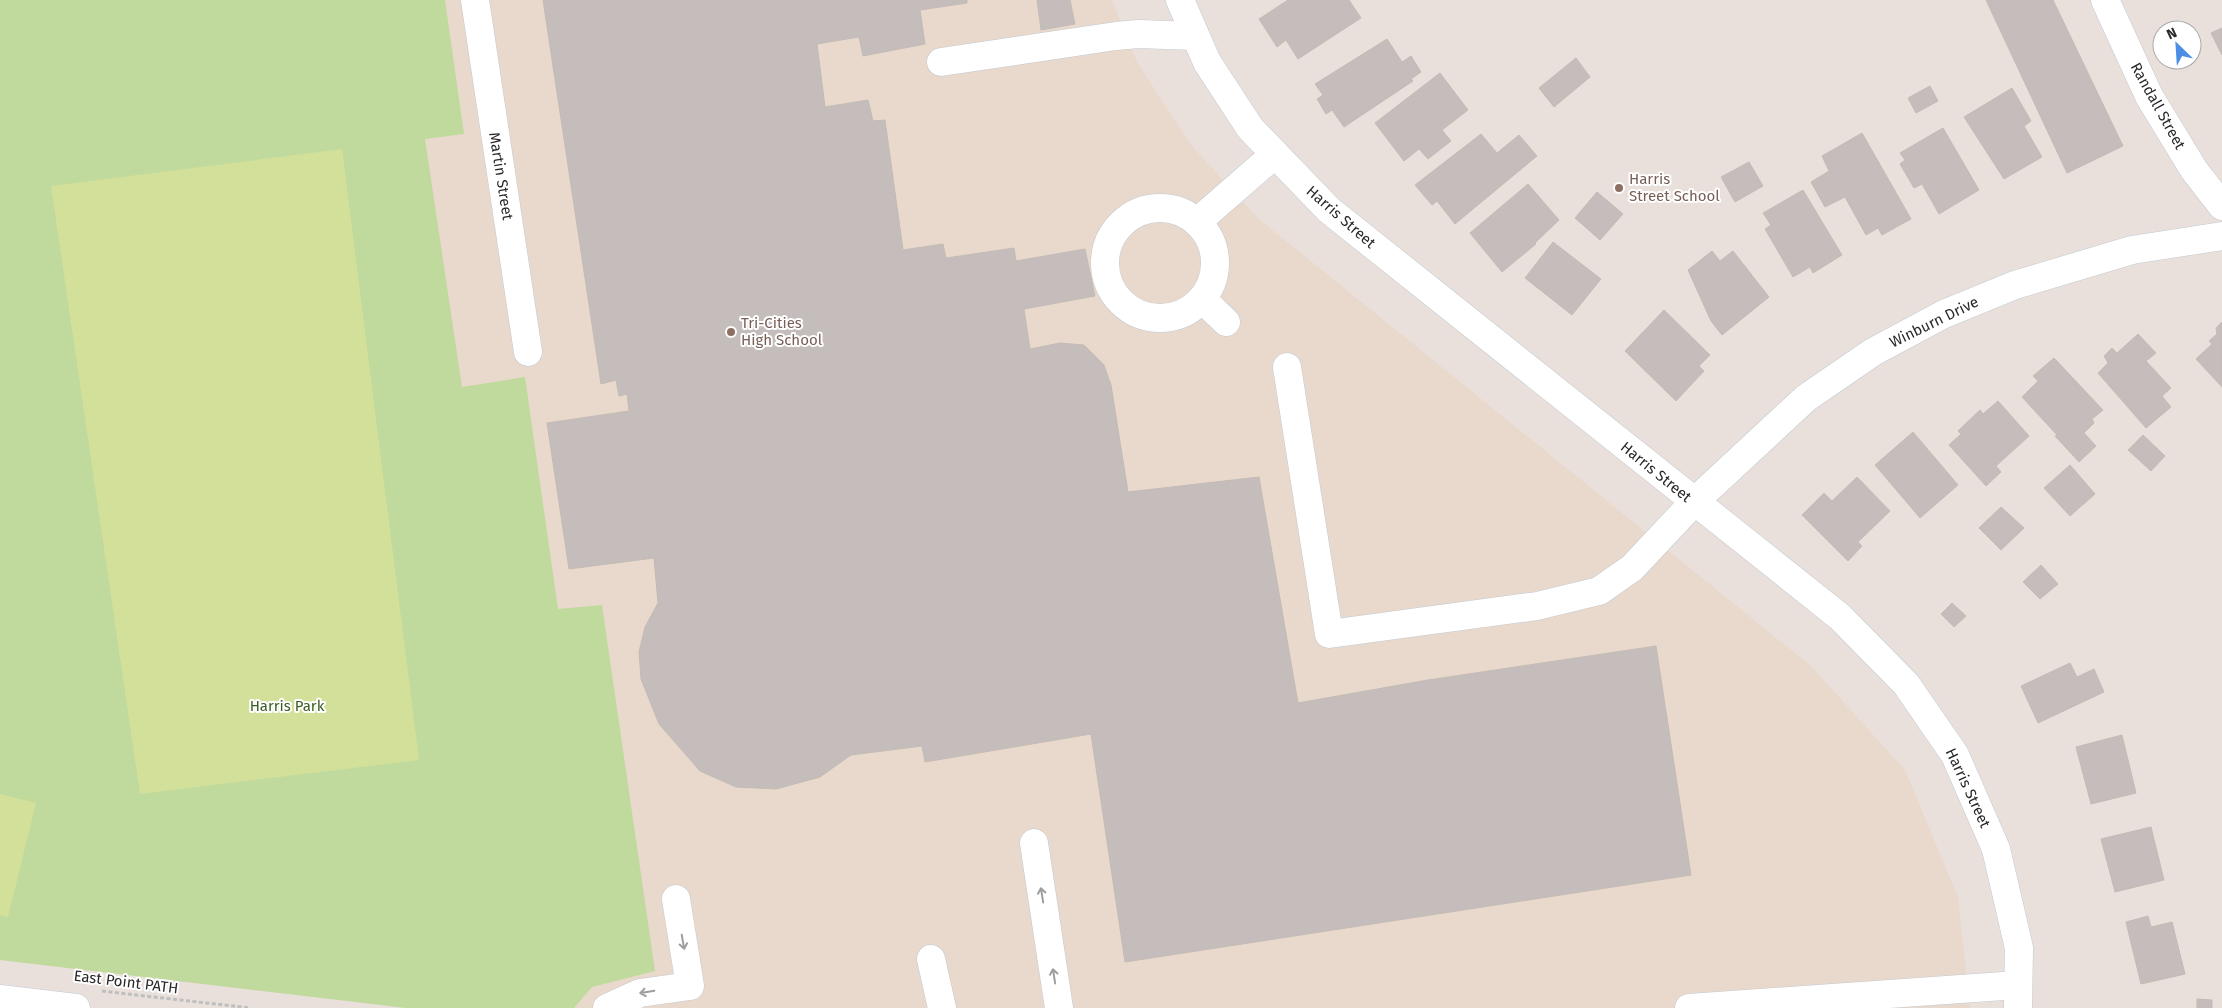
<svg xmlns="http://www.w3.org/2000/svg" width="2222" height="1008" viewBox="0 0 2222 1008" font-family="'Fira Sans',sans-serif">
<rect width="100%" height="100%" fill="#e9e0db"/>
<path fill="#e9d9cc" d="M0,0h1112l25,62 54,83 68,74 552,447 94,104 53,127 12,111h-1564l-406,-48z"/>
<path fill="#c0da9d" d="M0,0h445l19,134 -39,5 37,248 63,-10 33,232 44,-4 53,366 -63,16 -18,21h-168l-406,-48z"/>
<g fill="#d3e09a">
<path d="M342,149l77,611 -279,34 -89,-608z"/>
<path d="M0,794l36,9 -28,114 -8,-2z"/>
</g>
<g fill="#c4bdbb" stroke="#c4bbb5">
<path d="M543,0h424v3l-47,7 5,34 -62,12 -4,-19 -42,7 8,63 43,-7 5,21 12,-1 18,130 40,-6 3,14 68,-10 2,13 69,-12 10,47 -71,13 6,40 30,-6 24,2 20,20 7,20 17,107 131,-15 39,226 130,-23 228,-34 35,229 -566,87 -34,-228 -166,28 -3,-16 -71,9 -31,22 -44,12 -40,-2 -36,-16 -41,-47 -18,-45 -2,-27 6,-25 13,-24 -4,-45 -85,11 -22,-146 82,-12 -2,-17 -8,2 -3,-16 -15,4z"/>
<path d="M1037,0h33l5,24 -34,6z"/>
<path d="M1288,0h61l12,18 -63,41 -12,-19 -9,7 -18,-28z"/>
<path d="M1986,0h67l70,146 -56,27z"/>
<path d="M2222,28v27l-11,-22z"/>
<path d="M1387,39l15,23 9,-6 10,16 -10,7 2,2 -69,46 -12,-17 -6,4 -9,-15 6,-4 -8,-11z"/>
<path d="M1576,58l14,19 -36,30 -15,-19z"/>
<path d="M1440,73l28,37 -26,20 9,11 -23,18 -9,-10 -15,12 -29,-38z"/>
<path d="M1930,86l8,15 -22,12 -8,-15z"/>
<path d="M2012,88l19,33 -7,5 18,31 -38,22 -40,-62z"/>
<path d="M1943,128l36,62 -40,24 -17,-30 -8,4 -14,-24 5,-4 -5,-7z"/>
<path d="M1862,133l49,86 -29,16 -4,-7 -12,7 -21,-38 -20,10 -14,-25 18,-11 -7,-15z"/>
<path d="M1481,134l16,19 22,-18 18,21 -82,68 -18,-23 -5,4 -17,-20z"/>
<path d="M1749,162l14,24 -28,16 -14,-25z"/>
<path d="M1528,184l31,36 -24,23 1,1 -34,28 -32,-39z"/>
<path d="M1803,190l39,65 -29,18 -3,-6 -17,10 -28,-48 6,-4 -8,-12z"/>
<path d="M1597,192l26,22 -23,26 -25,-22z"/>
<path d="M1553,242l48,37 -29,36 -47,-37z"/>
<path d="M1712,251l8,10 13,-10 36,46 -47,38 -11,-14 -23,-51z"/>
<path d="M1664,310l46,45 -11,11 5,5 -28,30 -51,-50z"/>
<path d="M2222,322v65l-26,-28 16,-15 -3,-3 8,-7 -1,-6z"/>
<path d="M2138,334l18,19 -10,8 25,27 -9,8 9,11 -25,21 -48,-55 10,-10 -4,-7 8,-8 5,5z"/>
<path d="M2054,358l49,52 -11,9 2,4 -10,10 12,13 -17,16 -24,-26 2,-1 -35,-38 16,-16 -5,-5z"/>
<path d="M1998,401l31,35 -33,30 5,6 -15,14 -37,-41 12,-11 -3,-3 22,-21 3,4z"/>
<path d="M1913,432l45,53 -38,33 -45,-53z"/>
<path d="M2143,435l22,21 -14,15 -23,-21z"/>
<path d="M2070,465l25,29 -25,22 -26,-28z"/>
<path d="M1857,477l33,34 -32,31 4,4 -14,15 -46,-46 22,-22 8,8z"/>
<path d="M2001,507l23,21 -23,22 -22,-22z"/>
<path d="M2041,565l17,19 -18,15 -17,-17z"/>
<path d="M1952,603l14,13 -12,11 -13,-13z"/>
<path d="M2070,663l7,14 17,-8 10,23 -66,31 -17,-37z"/>
<path d="M2122,735l14,58 -45,11 -15,-57z"/>
<path d="M2151,827l13,53 -49,12 -14,-53z"/>
<path d="M2148,916l3,11 21,-5 13,52 -44,10 -15,-62z"/>
<path d="M2197,999l15,1v8h-15z"/>
</g>
<g fill="none" stroke-linecap="round" stroke-linejoin="round">
<defs>
<g id="minor">
<path d="M475,0l53,352"/>
<path d="M1180,0l27,62 43,66 79,82 511,407 66,67 49,71 41,94 23,99 -1,60"/>
<path d="M2105,0l44,96 45,74 28,36"/>
<path d="M941,62l175,-26 22,-2 57,2"/>
<circle cx="1160" cy="263" r="55"/>
<path d="M1197,222l78,-68"/>
<path d="M1202,299l24,23"/>
<path d="M1287,367l42,267 208,-28 62,-15 33,-23 62,-66 112,-104 67,-46 71,-38 71,-29 117,-35 90,-14"/>
<path d="M1034,843l25,165"/>
<path d="M931,959l11,49"/>
<path d="M0,999l76,9"/>
<path d="M607,1008l33,-15 50,-7 -14,-87"/>
<path d="M1689,1008l329,-23"/>
</g>
</defs>
<use href="#minor" stroke="#c3c9d0" stroke-width="29"/>
<path stroke="#bebebe" stroke-width="3" stroke-dasharray="4 2.5" stroke-linecap="butt" d="M102,991l148,17"/>
<use href="#minor" stroke="#fff" stroke-width="28"/>
</g>
<defs><path id="oneway-shaft" d="M-6 0H5M1.5-3L5.5 0L1.5 3" fill="none" stroke-width="1.6" stroke-linecap="round" stroke-linejoin="round" transform="scale(1.25)"/></defs>
<g stroke="#9e9e9e">
<use href="#oneway-shaft" transform="translate(1042 895) rotate(-99)"/>
<use href="#oneway-shaft" transform="translate(683 942) rotate(80)"/>
<use href="#oneway-shaft" transform="translate(1054 976) rotate(-99)"/>
<use href="#oneway-shaft" transform="translate(647 992) rotate(170)"/>
</g>
<g fill="#8d6e63" stroke="#fff" stroke-width="2">
<circle cx="1619" cy="188" r="5"/>
<circle cx="731" cy="332" r="5"/>
</g>
<g text-anchor="middle" stroke-width="4" stroke-linejoin="round" paint-order="stroke">
<g font-size="15" fill="#282828" stroke="#fff">
<text transform="translate(2158 106) rotate(61)" y="5">Randall Street</text>
<text transform="translate(501 176) rotate(81)" y="5">Martin Street</text>
<text transform="translate(1341 217) rotate(41)" y="5">Harris Street</text>
<text transform="translate(1934 322) rotate(-26)" y="5">Winburn Drive</text>
<text transform="translate(1656 472) rotate(39)" y="5">Harris Street</text>
<text transform="translate(1968 788) rotate(65)" y="5">Harris Street</text>
<text transform="translate(126 982) rotate(7)" y="5">East Point PATH</text>
</g>
<g font-size="15" fill="#785e54" stroke="#fff" text-anchor="start">
<text x="1629" y="184">Harris<tspan x="1629" dy="17">Street School</tspan></text>
<text x="741" y="328">Tri-Cities<tspan x="741" dy="17">High School</tspan></text>
</g>
<g font-size="15" fill="#3b5c21" stroke="#fff">
<text x="287" y="711">Harris Park</text>
</g>
</g>
<g transform="translate(2177 45) rotate(335)"><circle r="24" fill="#ffffff" stroke="#a9a9a9"/>
<path d="M0-4L9 19L0 12L-9 19Z" fill="#4c8de5"/>
<text y="-8" font-size="14" font-weight="bold" text-anchor="middle" fill="#282828">N</text>
</g>
</svg>
